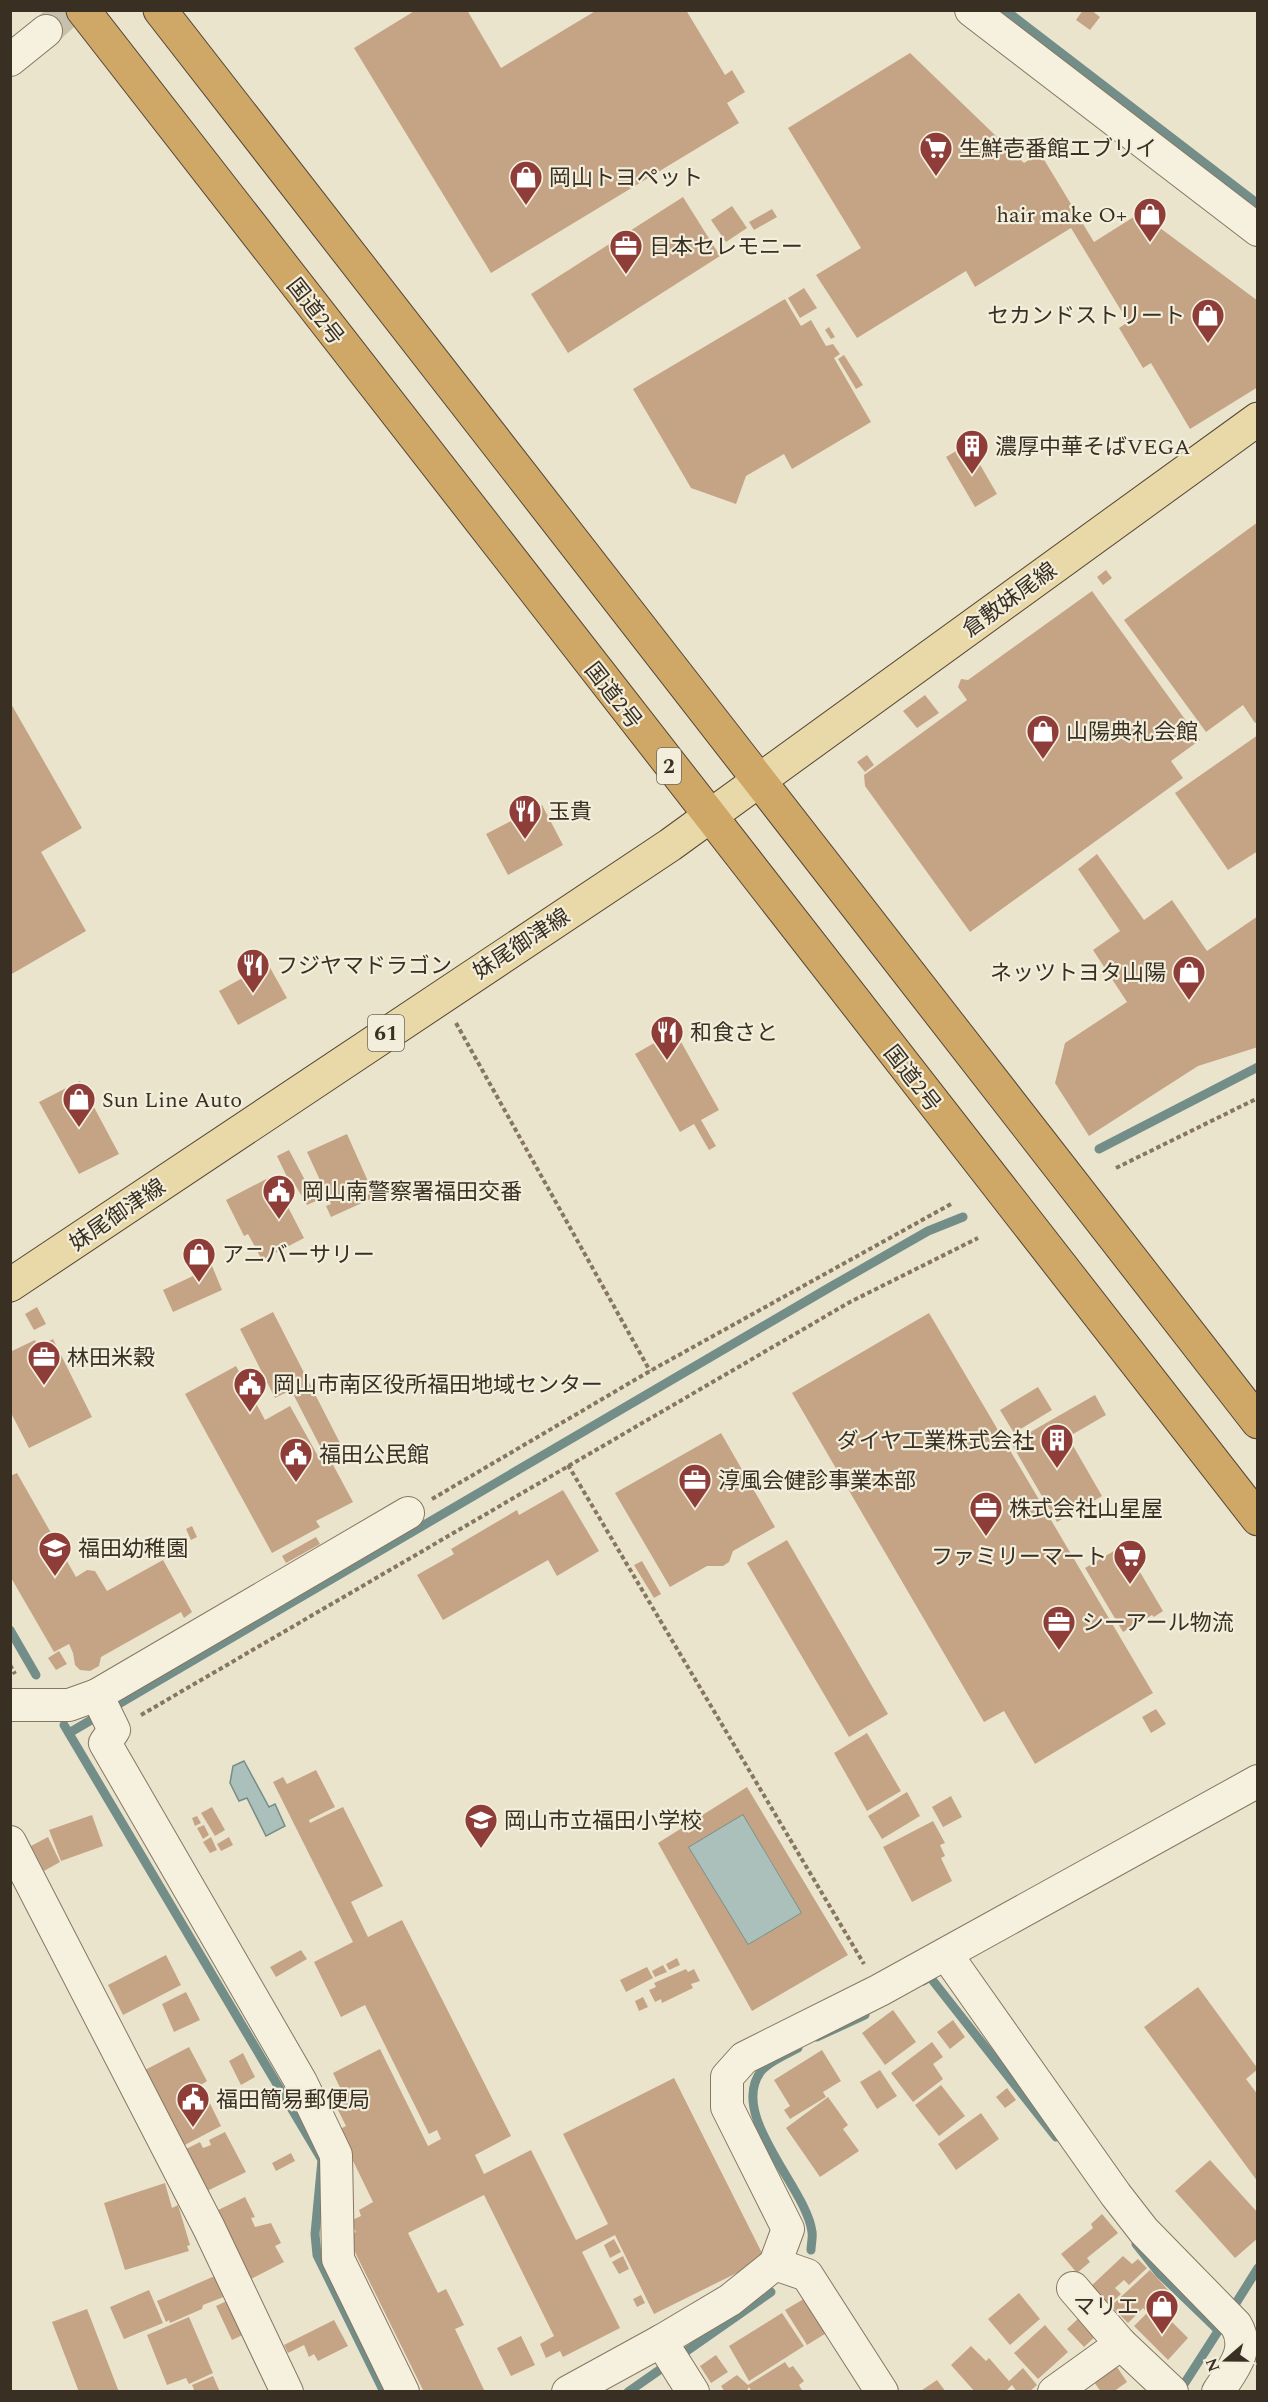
<svg xmlns="http://www.w3.org/2000/svg" width="1268" height="2402" viewBox="0 0 1268 2402" font-family="Spectral,'Noto Sans JP',serif">
<rect width="100%" height="100%" fill="#ebe4cc"/>
<g fill="#acc0bb" stroke="#738e89" stroke-width="1.5">
<path d="M244,1761l25,46 6,-3 10,22 -19,10 -19,-38 -8,3 -9,-18 3,-17z"/>
<path d="M743,1814l59,99 -54,32 -60,-98z"/>
</g>
<g fill="none" stroke-linecap="round" stroke-linejoin="round">
<g stroke="#738e89" stroke-width="9">
<path d="M1005,10l253,194"/>
<path d="M1099,1149l159,-82"/>
<path d="M10,1630l26,45"/>
<path d="M64,1725l258,435 -7,74 2,21 67,137"/>
<path d="M69,1733l763,-447 96,-55 35,-14"/>
<path d="M923,1981l7,-4 126,160"/>
<path d="M817,2037l48,-22"/>
<path d="M798,2048c-11,6 -28,13 -36,22 -36,44 45,118 50,162 1,5 -1,13 -1,18"/>
<path d="M1136,2244l23,29 59,57"/>
<path d="M1231,2311l27,-43"/>
<path d="M628,2392l143,-100"/>
<path d="M1179,2392l43,-67"/>
</g>
</g>
<g fill="#c5a486" fill-rule="evenodd">
<path d="M416,10h51l34,58 96,-58h89l39,65 7,-5 13,22 -18,11 12,20 -248,150 -137,-225z"/>
<path d="M1083,10h8l9,7 -10,13 -14,-10z"/>
<path d="M910,53l114,110 16,-10 54,89 46,-29 118,88v86l-68,42 -39,-66 -8,5 -24,-40 9,-6 -57,-94 -96,59 -9,-16 -109,67 -41,-63 45,-27 -73,-120z"/>
<path d="M683,197l37,59 -152,97 -37,-59z"/>
<path d="M732,206l15,22 -21,14 -15,-22z"/>
<path d="M772,209l5,8 -23,13 -5,-8z"/>
<path d="M804,288l13,20 -17,10 -12,-20z"/>
<path d="M785,299l16,27 10,-6 15,26 7,-2 7,10 -6,4 37,64 -79,47 -8,-15 -38,22 -10,28 -45,-16 -58,-99z"/>
<path d="M829,327l6,10 -4,2 -6,-9z"/>
<path d="M844,355l19,30 -7,4 -18,-30z"/>
<path d="M968,444l29,50 -22,13 -29,-50z"/>
<path d="M1258,522v199l-3,2 -12,-18 -37,27 -82,-112z"/>
<path d="M1106,570l6,8 -9,7 -6,-8z"/>
<path d="M1092,591l108,149 -29,21 12,17 -213,154 -105,-146 -1,-11 103,-75 -9,-13 3,-8 7,1z"/>
<path d="M925,695l14,18 -22,15 -14,-17z"/>
<path d="M10,702l72,126 -41,24 45,79 -76,44z"/>
<path d="M1258,735v116l-30,19 -53,-77z"/>
<path d="M867,755l7,10 -9,7 -8,-10z"/>
<path d="M542,805l21,40 -55,30 -22,-41z"/>
<path d="M1097,854l47,66 28,-20 35,51 51,-35v131l-60,19 -109,70 -34,-53 10,-40 62,-41 -34,-52 27,-19 -42,-62z"/>
<path d="M268,964l19,34 -49,27 -19,-34z"/>
<path d="M675,1031l44,79 -18,10 15,26 -7,4 -15,-26 -14,8 -45,-78z"/>
<path d="M80,1081l39,73 -40,20 -40,-72z"/>
<path d="M347,1134l28,63 -44,20 -5,-11 5,-2 -24,-52z"/>
<path d="M289,1150l27,51 -9,4 -16,-27 -3,1 -11,-23z"/>
<path d="M272,1176l32,62 -42,22 -14,-26 -4,2 -18,-36z"/>
<path d="M210,1261l12,29 -49,22 -10,-22 30,-14 -2,-6z"/>
<path d="M37,1307l9,17 -12,6 -9,-16z"/>
<path d="M273,1312l67,131 -17,9 -32,-62 -16,8 -35,-69z"/>
<path d="M929,1313l224,380 -118,71 -31,-53 -20,11 -192,-329z"/>
<path d="M53,1339l39,78 -63,31 -19,-37v-59l25,-12 3,7z"/>
<path d="M236,1366l29,54 25,-14 33,59 8,-4 22,41 -37,19 4,6 -48,26 -87,-159z"/>
<path d="M1038,1387l14,23 -38,23 -14,-23z"/>
<path d="M1095,1395l11,20 -38,22 34,59 -45,26 -46,-79z"/>
<path d="M721,1433l54,94 -42,24 -4,11 -6,4h-16l-37,21 -55,-94z"/>
<path d="M17,1473l59,104 11,-7 8,1 12,20 56,-31 29,52 -8,6 -3,-6 -80,45 -2,9 -9,5 -10,-1 -5,-5 -2,-12 -4,-9 -15,8 -44,-76v-100z"/>
<path d="M563,1490l36,61 -42,25 -9,-16 -105,60 -26,-45 37,-21 -3,-5 66,-39 2,5z"/>
<path d="M192,1526l5,11 -6,3 -5,-11z"/>
<path d="M316,1537l4,7 -34,19 -4,-7z"/>
<path d="M787,1540l101,174 -39,23 -102,-174z"/>
<path d="M1124,1545l39,66 -9,6 -2,-2 -29,17 -38,-64z"/>
<path d="M642,1561l19,33 -7,4 -20,-33z"/>
<path d="M59,1651l8,13 -11,6 -8,-12z"/>
<path d="M1156,1709l10,15 -15,9 -9,-16z"/>
<path d="M867,1733l34,58 -34,20 -33,-58z"/>
<path d="M316,1770l19,37 -26,13 1,3 33,-16 40,79 -32,16 17,35 34,-17 109,216 -36,19 9,19 47,-24 45,90 32,-16 -45,-90 111,-56 91,181 -111,55 -39,-79 -33,17 38,76 -57,29 -3,-6 -14,7 -6,-14 14,-8 -70,-141 -76,38 30,60 8,-4 18,36 -9,4 30,63h-61l-77,-156 9,-4 -6,-11 11,-5 -2,-6 14,-8 -35,-72 8,-4 -10,-20 10,-6 -13,-27 47,-24 48,97 13,-7 -4,-9 -8,4 -64,-129 -24,12 -27,-55 39,-20 -80,-160 10,-5 4,7z"/>
<path d="M747,1787l101,168 -96,56 -94,-168zM743,1814l59,99 -54,32 -60,-98z"/>
<path d="M907,1792l13,24 -38,23 -14,-23z"/>
<path d="M951,1796l11,21 -19,10 -11,-20z"/>
<path d="M212,1807l13,23 -10,6 -14,-23z"/>
<path d="M92,1815l11,31 -42,15 -12,-31z"/>
<path d="M197,1816l4,7 -6,3 -3,-8z"/>
<path d="M933,1821l12,22 -5,2 5,11 -4,2 11,23 -40,21 -29,-55z"/>
<path d="M204,1825l5,10 -6,4 -6,-11z"/>
<path d="M48,1837l12,25 -16,9 -13,-25z"/>
<path d="M211,1837l6,13 -7,3 -7,-11z"/>
<path d="M229,1837l4,8 -12,6 -4,-7z"/>
<path d="M301,1950l6,9 -31,18 -6,-10z"/>
<path d="M166,1955l15,30 -58,30 -15,-30z"/>
<path d="M677,1958l3,7 -11,5 -3,-6z"/>
<path d="M663,1965l4,7 -12,5 -3,-6z"/>
<path d="M647,1967l6,11 -27,14 -6,-12z"/>
<path d="M686,1969l2,3 6,-3 6,12 -9,3 2,4 -31,15 -1,-4 -6,3 -6,-12 7,-3 -2,-4z"/>
<path d="M1198,1987l60,82 -12,10 12,16v87l-114,-155z"/>
<path d="M186,1992l14,28 -26,12 -12,-28z"/>
<path d="M643,1997l5,10 -9,4 -4,-10z"/>
<path d="M893,2010l23,32 -31,23 -23,-32z"/>
<path d="M953,2020l12,17 -15,12 -13,-17z"/>
<path d="M932,2042l11,15 -10,7 10,15 -30,23 -22,-29z"/>
<path d="M189,2047l18,34 -6,4 20,41 -42,22 -37,-72 5,-2 -2,-4z"/>
<path d="M822,2050l19,31 -18,11 3,5 -36,22 -6,-9 6,-4 -16,-26z"/>
<path d="M243,2053l12,24 -14,8 -12,-24z"/>
<path d="M880,2070l17,26 -20,13 -17,-27z"/>
<path d="M941,2085l24,31 -26,20 -24,-31z"/>
<path d="M1007,2088l9,12 -11,8 -9,-11z"/>
<path d="M828,2097l20,28 -5,4 16,22 -39,26 -34,-49z"/>
<path d="M981,2113l18,26 -43,31 -18,-26z"/>
<path d="M225,2132l21,40 -43,21 -21,-42 18,-9 3,6 8,-3 -2,-5z"/>
<path d="M291,2153l4,8 -19,10 -4,-8z"/>
<path d="M1210,2160l48,53v25l-23,20 -60,-67z"/>
<path d="M165,2183l7,25 6,-3 12,40 -3,1 2,5 -64,19 -21,-67z"/>
<path d="M245,2197l10,20 -4,1 4,9 16,-4 10,20 -6,3 9,16 -37,19 -35,-68z"/>
<path d="M1102,2214l16,19 -31,25 3,4 -13,11 -16,-19 32,-26 -2,-4z"/>
<path d="M614,2239l7,13 -11,6 -6,-13z"/>
<path d="M623,2256l6,13 -10,5 -7,-12z"/>
<path d="M1123,2256l9,8 6,-5 9,9 -18,17 -5,-5 -9,8 6,6 -12,11 -19,-18z"/>
<path d="M1150,2270l19,21 -22,21 -4,-4 -15,15 -17,-17z"/>
<path d="M217,2275l9,21 -23,9 -1,4 -32,14 -1,-3 -3,2 -9,-21z"/>
<path d="M149,2290l14,33 -39,16 -14,-32z"/>
<path d="M1019,2293l21,26 -30,26 -22,-26z"/>
<path d="M641,2295l4,8 -8,4 -4,-8z"/>
<path d="M807,2297l21,35 -21,13 -22,-35z"/>
<path d="M231,2299l18,33 -17,8 -16,-34z"/>
<path d="M87,2309l32,83h-40l-27,-70z"/>
<path d="M782,2313l22,33 -55,35 -20,-35z"/>
<path d="M1147,2313l15,15 8,-8 18,18 -20,22 -34,-34z"/>
<path d="M1081,2316l17,18 -14,13 -17,-18z"/>
<path d="M189,2317l24,56 -24,11 -3,-6 -19,7 -20,-50z"/>
<path d="M334,2320l14,26 -30,15 -4,-7 -5,3 -5,-12 -16,8 -4,-8z"/>
<path d="M1045,2325l23,27 -30,27 -24,-26z"/>
<path d="M521,2336l14,29 -24,11 -14,-28z"/>
<path d="M971,2346l15,15 3,-3 20,23 14,-13 14,17 -8,7h-12l-5,-7 -7,7h-30l-24,-27z"/>
<path d="M716,2355l12,17 -17,11 -11,-17z"/>
<path d="M1113,2361l14,21 -14,10h-12l-11,-16z"/>
<path d="M785,2362l4,6 4,-2 11,15 -5,4 4,7h-51l-3,-5 -3,5h-21l-4,-6 16,-11 11,10z"/>
<path d="M213,2376l7,16h-25l-3,-7z"/>
<path d="M937,2380l9,12h-27z"/>
</g>
<g fill="none" stroke-linecap="round" stroke-linejoin="round">
<path stroke="#c7c0aa" stroke-width="32" stroke-dasharray="32 16" stroke-linecap="butt" d="M46,31l23,-21"/>
<defs>
<g id="minor">
<path d="M971,10l287,220"/>
<path d="M10,60l36,-29"/>
<path d="M97,1695l17,35 -9,13 196,339 35,73 2,104 65,133"/>
<path d="M10,1705h59l28,-10 311,-182"/>
<path d="M10,1842l199,386 78,164"/>
<path d="M946,1954l170,241 28,36 92,94c15,25 -4,45 -18,67"/>
<path d="M775,2264l32,11 75,117"/>
<path d="M1073,2288l48,56 51,48"/>
<path d="M661,2341l32,51"/>
<path d="M568,2392l93,-51 69,-41 45,-36 13,-35 -61,-122v-30l17,-19 136,-68 378,-209"/>
<path d="M1054,2392l67,-48"/>
</g>
<path id="major" d="M10,1285l660,-440 588,-426"/>
<g id="highway">
<path d="M83,10l1175,1509"/>
<path d="M160,10l1098,1412"/>
</g>
</defs>
<use href="#minor" stroke="#867761" stroke-width="34"/>
<use href="#major" stroke="#554635" stroke-width="35"/>
<use href="#highway" stroke="#554635" stroke-width="35"/>
<g stroke="#867761" stroke-width="4" stroke-dasharray="4.5 3" stroke-linecap="butt">
<path d="M456,1023l194,348"/>
<path d="M1116,1168l142,-70"/>
<path d="M568,1465l296,499"/>
<path d="M432,1499l218,-128 301,-167"/>
<path d="M10,1665l5,9"/>
<path d="M141,1715l709,-413 128,-64"/>
</g>
<use href="#minor" stroke="#f6f1df" stroke-width="32"/>
<use href="#major" stroke="#e9d9a9" stroke-width="33"/>
<use href="#highway" stroke="#cfa867" stroke-width="33"/>
</g>
<defs>
<symbol id="supermarket-pin" viewBox="-11 -11 22 30"><path d="M0 17L-7.5 6A9.5 9.5 0 1 1 7.5 6Z" fill="#8f3d38" stroke="#f3eedb"/><path d="M-6-5.5h2.5l.6 2H6L4.5 2H-2.5L-4.4-4H-6ZM-1.5 3.2a1.3 1.3 0 1 0 .1 0ZM3 3.2a1.3 1.3 0 1 0 .1 0Z" fill="#fff"/></symbol>
<symbol id="shop-pin" viewBox="-11 -11 22 30"><path d="M0 17L-7.5 6A9.5 9.5 0 1 1 7.5 6Z" fill="#8f3d38" stroke="#f3eedb"/><path d="M-5-2.5h2.3a2.7 3.5 0 0 1 5.4 0H5L5.5 6h-11ZM-1.5-2.5h3a1.5 2.3 0 0 0-3 0Z" fill="#fff"/></symbol>
<symbol id="office-pin" viewBox="-11 -11 22 30"><path d="M0 17L-7.5 6A9.5 9.5 0 1 1 7.5 6Z" fill="#8f3d38" stroke="#f3eedb"/><path d="M-6-3h4V-5.5h4V-3h4V5H-6ZM-1-4.5V-3h2v-1.5ZM-6 0V1H6V0Z" fill="#fff"/></symbol>
<symbol id="building-pin" viewBox="-11 -11 22 30"><path d="M0 17L-7.5 6A9.5 9.5 0 1 1 7.5 6Z" fill="#8f3d38" stroke="#f3eedb"/><path d="M-4-6H4V6H1V3H-1V6H-4ZM-2.5-4.3h1.7v1.8h-1.7ZM.8-4.3h1.7v1.8H.8ZM-2.5-1h1.7V.8h-1.7ZM.8-1h1.7V.8H.8Z" fill="#fff"/></symbol>
<symbol id="restaurant-pin" viewBox="-11 -11 22 30"><path d="M0 17L-7.5 6A9.5 9.5 0 1 1 7.5 6Z" fill="#8f3d38" stroke="#f3eedb"/><path d="M-5-6h1v4h1v-4h1v4h1v-4h1v5L-1.5 .5V6h-2V.5L-5-1ZM5-6V6H3V1.5H1.5Q1.5-4 5-6Z" fill="#fff"/></symbol>
<symbol id="civic-pin" viewBox="-11 -11 22 30"><path d="M0 17L-7.5 6A9.5 9.5 0 1 1 7.5 6Z" fill="#8f3d38" stroke="#f3eedb"/><path d="M-.6-6.5H3V-4.5H.6V-3L4-1V1h2V6H-6V1h2V-1L-.6-3ZM-1.2 2.5V6h2.4V2.5Z" fill="#fff"/></symbol>
<symbol id="school-pin" viewBox="-11 -11 22 30"><path d="M0 17L-7.5 6A9.5 9.5 0 1 1 7.5 6Z" fill="#8f3d38" stroke="#f3eedb"/><path d="M0-5L7-2L0 1L-7-2ZM-4 1L0 2.5L4 1V4Q0 6-4 4Z" fill="#fff"/></symbol>
</defs>
<g fill-rule="evenodd">
<use href="#supermarket-pin" x="917" y="129" width="38" height="52"/>
<use href="#shop-pin" x="507" y="158" width="38" height="52"/>
<use href="#shop-pin" x="1131" y="195" width="38" height="52"/>
<use href="#office-pin" x="607" y="227" width="38" height="52"/>
<use href="#shop-pin" x="1189" y="296" width="38" height="52"/>
<use href="#building-pin" x="953" y="427" width="38" height="52"/>
<use href="#shop-pin" x="1024" y="712" width="38" height="52"/>
<use href="#restaurant-pin" x="506" y="792" width="38" height="52"/>
<use href="#restaurant-pin" x="234" y="946" width="38" height="52"/>
<use href="#shop-pin" x="1170" y="953" width="38" height="52"/>
<use href="#restaurant-pin" x="648" y="1013" width="38" height="52"/>
<use href="#shop-pin" x="60" y="1080" width="38" height="52"/>
<use href="#civic-pin" x="260" y="1172" width="38" height="52"/>
<use href="#shop-pin" x="180" y="1235" width="38" height="52"/>
<use href="#office-pin" x="25" y="1338" width="38" height="52"/>
<use href="#civic-pin" x="231" y="1365" width="38" height="52"/>
<use href="#building-pin" x="1038" y="1421" width="38" height="52"/>
<use href="#civic-pin" x="277" y="1435" width="38" height="52"/>
<use href="#office-pin" x="676" y="1461" width="38" height="52"/>
<use href="#office-pin" x="967" y="1489" width="38" height="52"/>
<use href="#school-pin" x="36" y="1529" width="38" height="52"/>
<use href="#supermarket-pin" x="1111" y="1537" width="38" height="52"/>
<use href="#office-pin" x="1040" y="1603" width="38" height="52"/>
<use href="#school-pin" x="462" y="1801" width="38" height="52"/>
<use href="#civic-pin" x="174" y="2080" width="38" height="52"/>
<use href="#shop-pin" x="1143" y="2287" width="38" height="52"/>
</g>
<g text-anchor="middle" stroke-width="4.5" stroke-linejoin="round" paint-order="stroke">
<g fill="#f3eedb" stroke="#71685a" stroke-width="1.5">
<rect x="657" y="748" width="24" height="36" rx="4.5"/>
<rect x="368" y="1015" width="36" height="36" rx="4.5"/>
</g>
<g font-size="21" font-weight="bold" fill="#392f23">
<text x="669" y="773">2</text>
<text x="386" y="1040">61</text>
</g>
<g font-size="22" fill="#392f23" stroke="#f3eedb" text-anchor="start">
<text x="959" y="156">生鮮壱番館エブリイ</text>
<text x="549" y="185">岡山トヨペット</text>
<text x="1127" y="222" text-anchor="end">hair make O+</text>
<text x="649" y="254">日本セレモニー</text>
<text x="1185" y="323" text-anchor="end">セカンドストリート</text>
<text x="995" y="454">濃厚中華そばVEGA</text>
<text x="1066" y="739">山陽典礼会館</text>
<text x="548" y="819">玉貴</text>
<text x="276" y="973">フジヤマドラゴン</text>
<text x="1166" y="980" text-anchor="end">ネッツトヨタ山陽</text>
<text x="690" y="1040">和食さと</text>
<text x="102" y="1107">Sun Line Auto</text>
<text x="302" y="1199">岡山南警察署福田交番</text>
<text x="222" y="1262">アニバーサリー</text>
<text x="67" y="1365">林田米穀</text>
<text x="273" y="1392">岡山市南区役所福田地域センター</text>
<text x="1034" y="1448" text-anchor="end">ダイヤ工業株式会社</text>
<text x="319" y="1462">福田公民館</text>
<text x="718" y="1488">淳風会健診事業本部</text>
<text x="1009" y="1516">株式会社山星屋</text>
<text x="78" y="1556">福田幼稚園</text>
<text x="1107" y="1564" text-anchor="end">ファミリーマート</text>
<text x="1082" y="1630">シーアール物流</text>
<text x="504" y="1828">岡山市立福田小学校</text>
<text x="216" y="2107">福田簡易郵便局</text>
<text x="1139" y="2314" text-anchor="end">マリエ</text>
</g>
<g font-size="22" fill="#392f23" stroke="#f3eedb">
<text transform="translate(316 311) rotate(52)" y="8">国道2号</text>
<text transform="translate(1009 599) rotate(-36)" y="8">倉敷妹尾線</text>
<text transform="translate(614 695) rotate(52)" y="8">国道2号</text>
<text transform="translate(521 943) rotate(-33)" y="8">妹尾御津線</text>
<text transform="translate(913 1078) rotate(52)" y="8">国道2号</text>
<text transform="translate(117 1214) rotate(-34)" y="8">妹尾御津線</text>
</g>
</g>
<rect width="1268" height="2402" fill="none" stroke="#392f23" stroke-width="24"/>
<g transform="translate(1226 2360) rotate(250)" stroke="#f3eedb" stroke-width="4.5" paint-order="stroke">
<path d="M0-4.5L10 22L0 15L-10 22Z" fill="#392f23"/>
<text y="-9" font-size="16" font-weight="bold" text-anchor="middle" fill="#392f23">N</text>
</g>
</svg>
